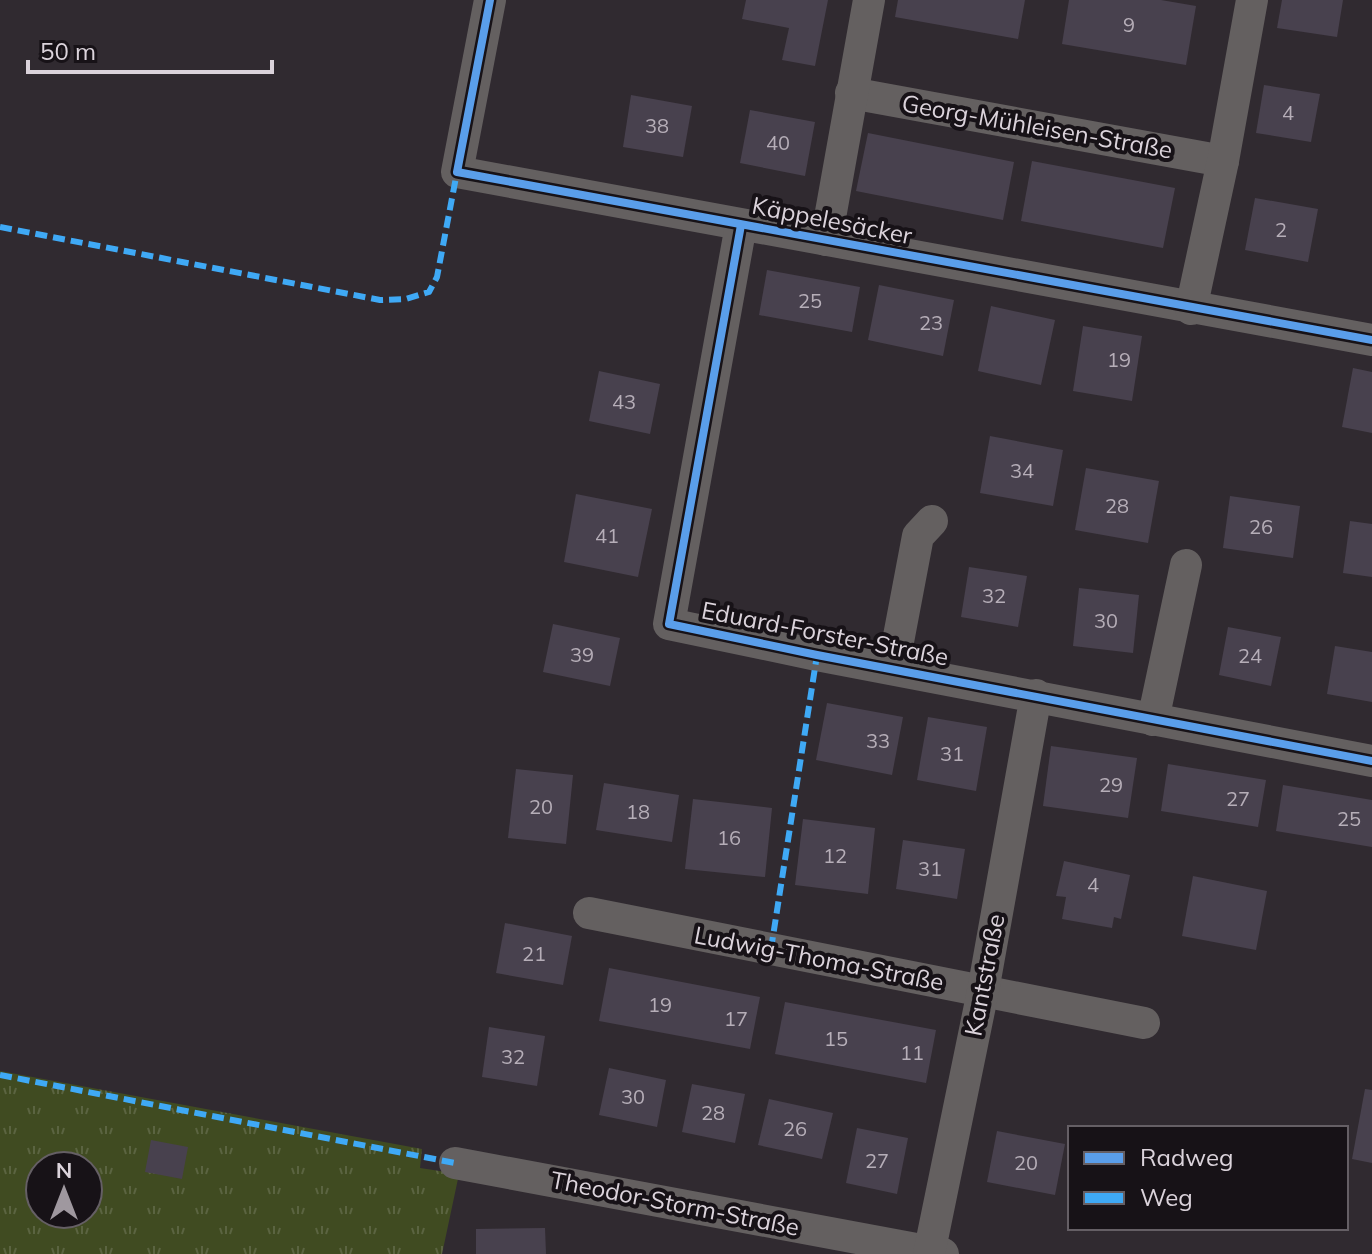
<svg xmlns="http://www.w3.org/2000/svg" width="1372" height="1254" viewBox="0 0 1372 1254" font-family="Mulish,sans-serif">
<defs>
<pattern id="grass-tufts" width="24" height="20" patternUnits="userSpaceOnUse" patternTransform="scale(2)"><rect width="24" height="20" fill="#404b21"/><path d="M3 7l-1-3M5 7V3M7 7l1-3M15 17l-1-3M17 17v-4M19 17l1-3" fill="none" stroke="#5b6441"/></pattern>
</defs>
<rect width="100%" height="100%" fill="#302a30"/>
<path fill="url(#grass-tufts)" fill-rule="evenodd" d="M0,1071l422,78 -2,19 39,6 -17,80h-442zM40,1166h48v48h-48z"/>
<g fill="#48414e">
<path d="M746,0h82l-13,66 -33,-6 7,-32 -47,-9z"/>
<path d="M898,0h127l-7,39 -123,-22z"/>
<path d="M1069,0h92l35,6 -10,59 -124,-21z"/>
<path d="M1282,0h61l-6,37 -60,-9z"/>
<path d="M1264,85l56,9 -9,48 -55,-9z"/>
<path d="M631,95l61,11 -9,51 -60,-10z"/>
<path d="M750,110l65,12 -10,54 -65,-13z"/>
<path d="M868,133l146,29 -11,58 -147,-29z"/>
<path d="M1032,161l143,27 -12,60 -142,-27z"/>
<path d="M1255,198l63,11 -10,53 -63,-12z"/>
<path d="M767,270l93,17 -8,45 -93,-17z"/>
<path d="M879,285l75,15 -11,56 -75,-16z"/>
<path d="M991,306l64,14 -14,65 -63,-14z"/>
<path d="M1083,326l59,10 -10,65 -59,-10z"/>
<path d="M1353,368l19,4v61l-30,-6z"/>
<path d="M599,371l61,13 -10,50 -61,-13z"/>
<path d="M990,436l73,14 -10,56 -73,-13z"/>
<path d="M1086,468l73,13 -11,62 -73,-13z"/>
<path d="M576,494l76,15 -14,68 -74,-15z"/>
<path d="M1230,496l70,10 -7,52 -70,-10z"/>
<path d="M1350,521l22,3v53l-29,-4z"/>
<path d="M969,567l58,9 -9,51 -57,-10z"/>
<path d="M1079,588l60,7 -6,58 -60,-7z"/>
<path d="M553,624l67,14 -10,48 -67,-14z"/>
<path d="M1228,627l53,10 -10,49 -52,-11z"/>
<path d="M1335,646l37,6v50l-45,-8z"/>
<path d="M827,703l76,14 -11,58 -76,-15z"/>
<path d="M928,717l59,10 -11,64 -59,-11z"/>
<path d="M1051,746l86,12 -9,60 -85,-12z"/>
<path d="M1168,764l98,16 -8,47 -97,-16z"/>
<path d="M516,769l57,6 -7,69 -58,-6z"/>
<path d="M604,783l75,12 -7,47 -76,-12z"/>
<path d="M1283,785l89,15v47l-96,-16z"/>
<path d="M693,799l79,9 -7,69 -80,-8z"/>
<path d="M803,819l72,9 -7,66 -73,-9z"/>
<path d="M903,840l62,9 -8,50 -61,-10z"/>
<path d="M1064,861l66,14 -9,44 -7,-2 -2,11 -50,-9 4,-22 -10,-1z"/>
<path d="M1193,876l74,15 -11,59 -74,-14z"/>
<path d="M505,923l67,13 -9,49 -67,-12z"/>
<path d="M609,968l151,29 -10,52 -151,-28z"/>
<path d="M785,1002l151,28 -10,53 -151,-29z"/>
<path d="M489,1027l56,9 -8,50 -55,-9z"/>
<path d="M609,1068l57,12 -9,47 -58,-12z"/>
<path d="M692,1084l53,10 -10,49 -53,-11z"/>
<path d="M1365,1089l7,1v73l-20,-4z"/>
<path d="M769,1099l64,14 -11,46 -64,-14z"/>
<path d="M857,1128l51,10 -11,56 -51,-11z"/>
<path d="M997,1131l68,13 -10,51 -68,-13z"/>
<path d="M151,1140l37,7 -6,32 -37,-7z"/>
<path d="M545,1228l1,26h-70v-25z"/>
</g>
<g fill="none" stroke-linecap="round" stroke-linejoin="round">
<g stroke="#646060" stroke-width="32">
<path d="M490,0l-33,172 915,168"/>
<path d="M851,93l372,68"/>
<path d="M741,225l-72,399 148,31 555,106"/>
<path d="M826,240l43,-240"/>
<path d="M1191,309l32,-148 29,-161"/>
<path d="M893,668l25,-132 14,-15"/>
<path d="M1153,720l33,-155"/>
<path d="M589,913l555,110"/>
<path d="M455,1163l488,91"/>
<path d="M929,1254l54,-263 53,-296"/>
</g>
<g stroke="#3fa9f5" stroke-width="6" stroke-dasharray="12 6" stroke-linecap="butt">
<path d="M0,227l380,73 26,-1 23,-7 8,-15 20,-105"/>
<path d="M771,949l46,-294"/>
<path d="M0,1075l455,88"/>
</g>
<defs>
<g id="cycleway">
<path d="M490,0l-33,172 915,168"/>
<path d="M741,225l-72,399 148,31 555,106"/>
</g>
</defs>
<use href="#cycleway" stroke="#171217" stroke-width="13"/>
<use href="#cycleway" stroke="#5a9eea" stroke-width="8"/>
</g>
<g text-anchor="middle" stroke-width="8" stroke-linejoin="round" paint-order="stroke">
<g font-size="20" fill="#b6aeb8">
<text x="1129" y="32">9</text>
<text x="1288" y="120">4</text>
<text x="657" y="133">38</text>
<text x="778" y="150">40</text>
<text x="1281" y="237">2</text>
<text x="810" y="308">25</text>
<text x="931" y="330">23</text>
<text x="1119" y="367">19</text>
<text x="624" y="409">43</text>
<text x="1022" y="478">34</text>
<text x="1117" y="513">28</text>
<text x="1261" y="534">26</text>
<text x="607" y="543">41</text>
<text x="994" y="603">32</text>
<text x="1106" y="628">30</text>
<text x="582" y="662">39</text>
<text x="1250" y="663">24</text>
<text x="878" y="748">33</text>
<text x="952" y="761">31</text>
<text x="1111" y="792">29</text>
<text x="1238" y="806">27</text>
<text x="541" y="814">20</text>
<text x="638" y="819">18</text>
<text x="1349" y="826">25</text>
<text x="729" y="845">16</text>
<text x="835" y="863">12</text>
<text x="930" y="876">31</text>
<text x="1093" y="892">4</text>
<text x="534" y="961">21</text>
<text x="660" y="1012">19</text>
<text x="736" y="1026">17</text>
<text x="836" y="1046">15</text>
<text x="912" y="1060">11</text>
<text x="513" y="1064">32</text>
<text x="633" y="1104">30</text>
<text x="713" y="1120">28</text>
<text x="795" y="1136">26</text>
<text x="877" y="1168">27</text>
<text x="1026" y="1170">20</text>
</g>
<g font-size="24" fill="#dbd3db" stroke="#171217">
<text transform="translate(1037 127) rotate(10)" y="8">Georg-Mühleisen-Straße</text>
<text transform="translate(832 221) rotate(11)" y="8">Käppelesäcker</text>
<text transform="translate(825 634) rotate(11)" y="8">Eduard-Forster-Straße</text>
<text transform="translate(819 959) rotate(11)" y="8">Ludwig-Thoma-Straße</text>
<text transform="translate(985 975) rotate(-79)" y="8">Kantstraße</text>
<text transform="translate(675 1204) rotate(11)" y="8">Theodor-Storm-Straße</text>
</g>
</g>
<rect x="1068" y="1126" width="280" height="104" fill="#171217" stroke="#655f65" stroke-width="2"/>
<rect x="1084" y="1152" width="40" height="12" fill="#5a9eea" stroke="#655f65" stroke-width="2"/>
<text x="1140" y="1166" font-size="24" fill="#dbd3db">Radweg</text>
<rect x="1084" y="1192" width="40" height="12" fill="#3fa9f5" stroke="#655f65" stroke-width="2"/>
<text x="1140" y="1206" font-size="24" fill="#dbd3db">Weg</text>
<g transform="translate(64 1190)"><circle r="38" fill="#171217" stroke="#655f65" stroke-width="2"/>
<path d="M0-6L14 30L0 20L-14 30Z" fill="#9f989f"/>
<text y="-12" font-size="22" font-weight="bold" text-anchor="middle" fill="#dbd3db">N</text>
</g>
<path d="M28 60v12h244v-12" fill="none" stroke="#dbd3db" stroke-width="4"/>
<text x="40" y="60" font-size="24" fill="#dbd3db" stroke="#171217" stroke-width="6" paint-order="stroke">50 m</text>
</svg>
